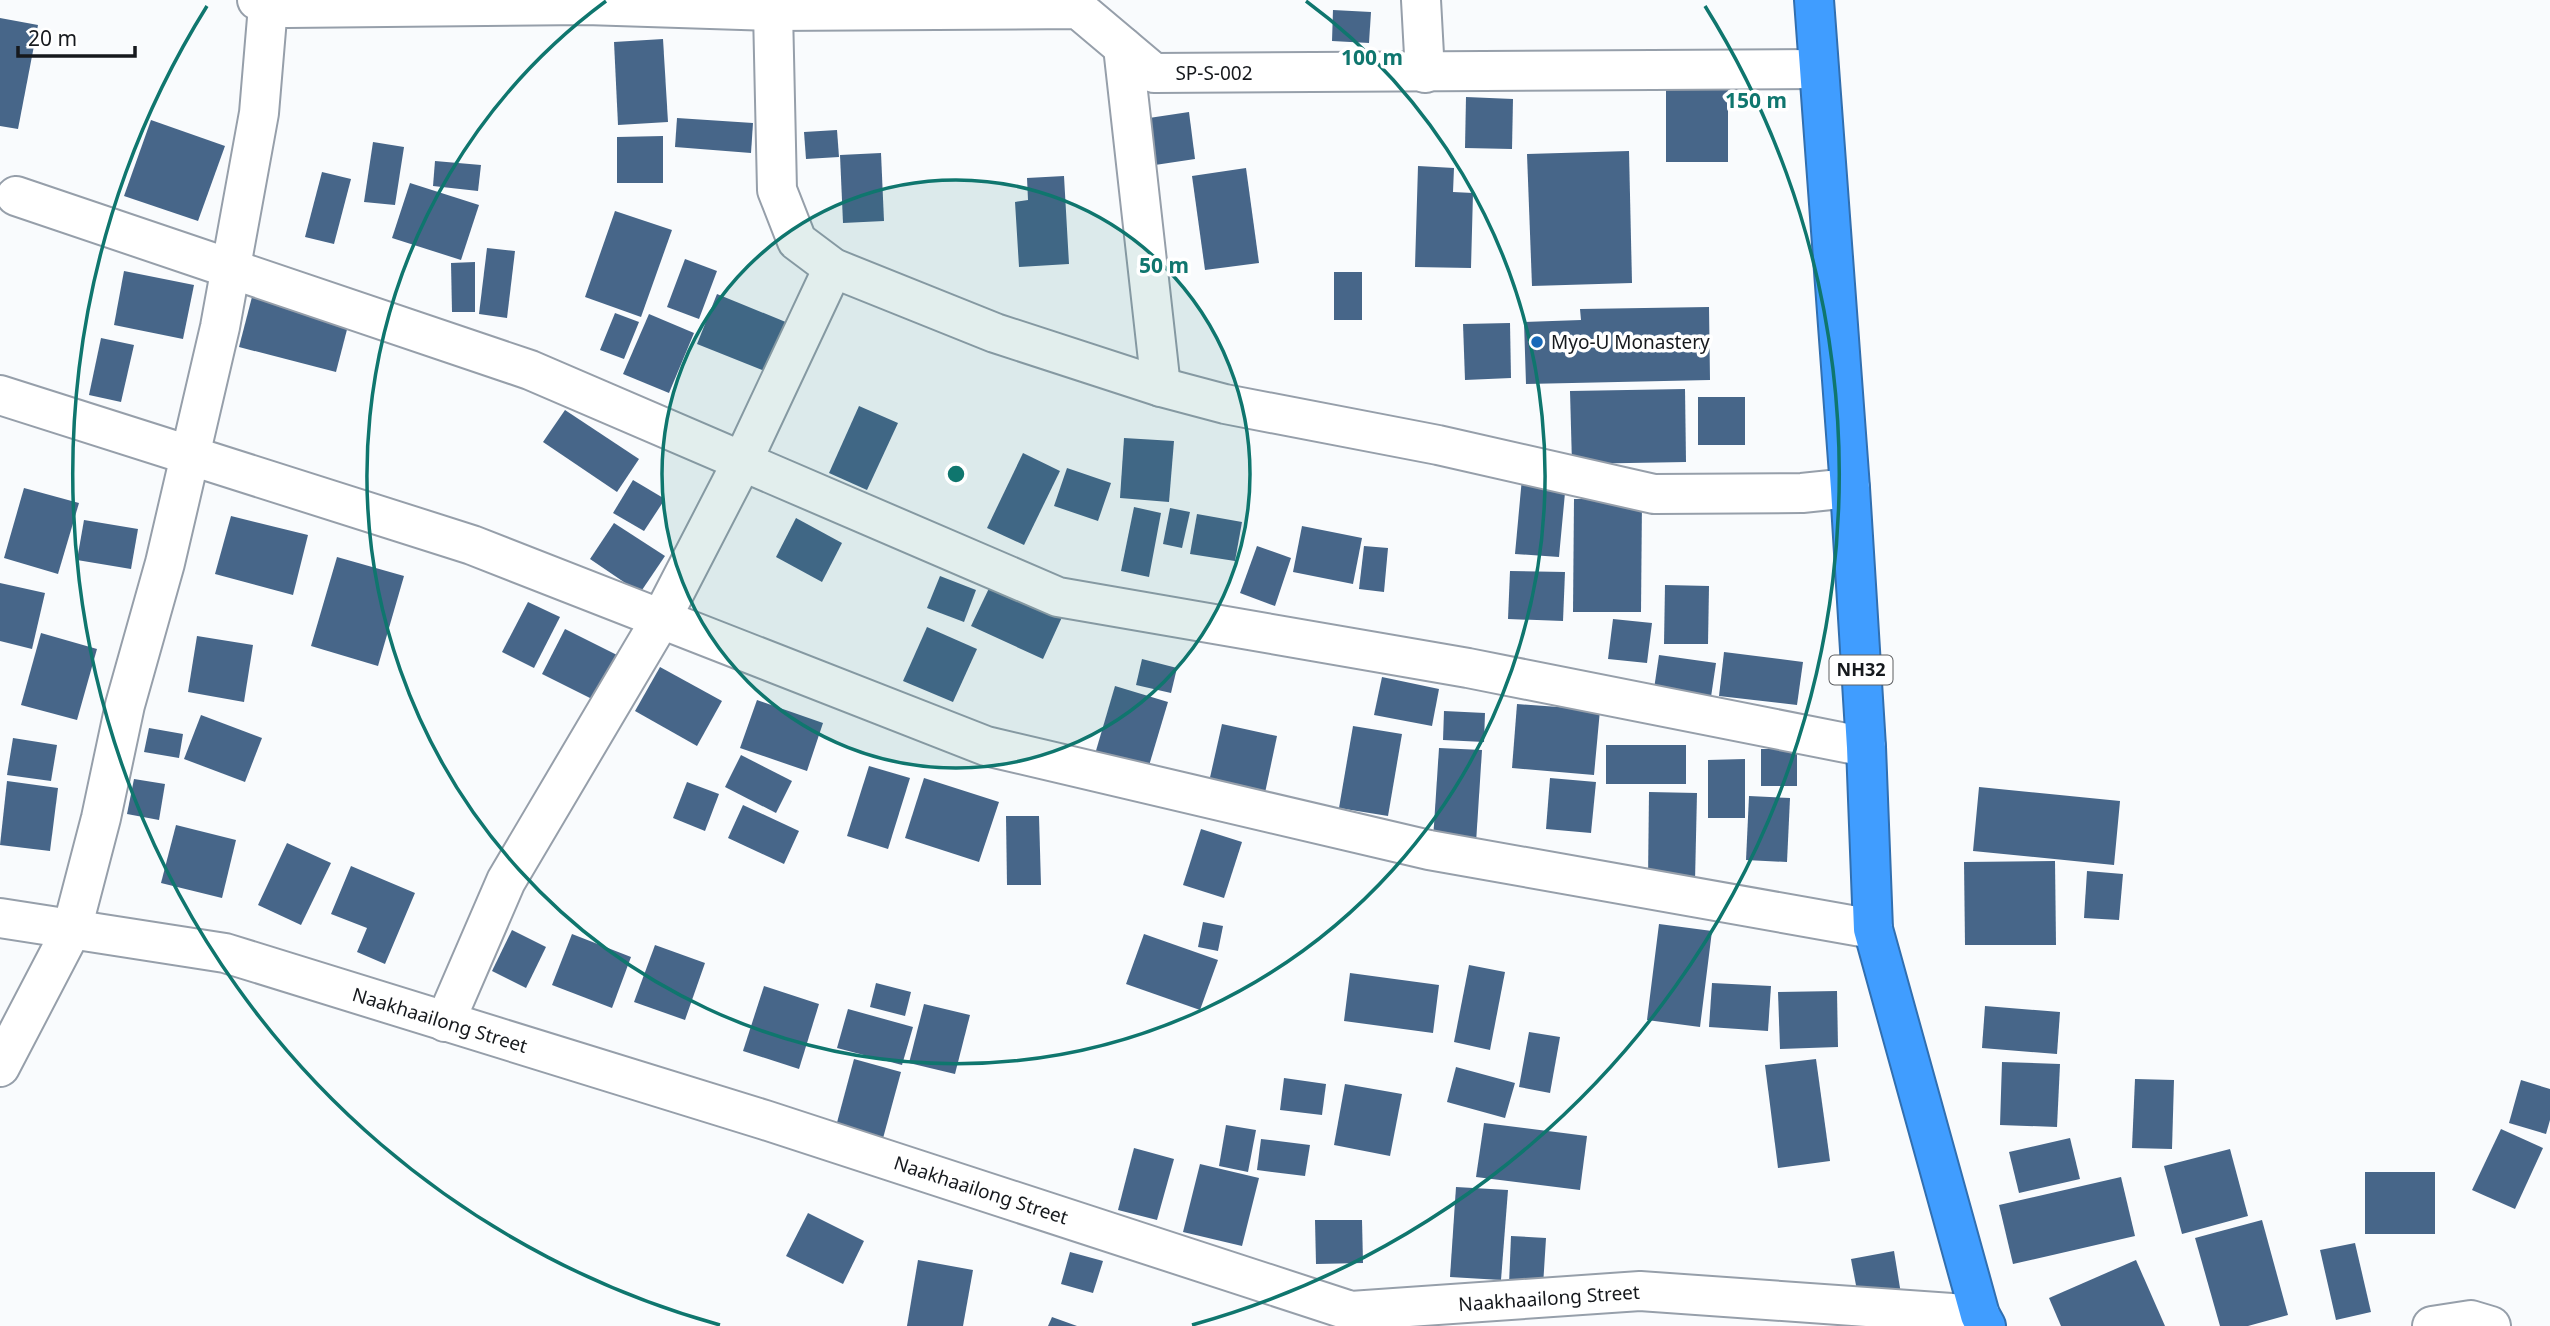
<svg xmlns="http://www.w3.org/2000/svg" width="2550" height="1326" viewBox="0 0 2550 1326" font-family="'Noto Sans',sans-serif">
<rect width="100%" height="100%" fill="#f9fbfd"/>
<g fill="#476689">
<path d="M1333,10l38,2 -2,31 -37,-2z"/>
<path d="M0,18l38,7 -20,104 -18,-3z"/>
<path d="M663,39l5,83 -50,3 -4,-83z"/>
<rect x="1666" y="88" width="62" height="74"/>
<path d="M1466,97l47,2 -1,50 -47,-1z"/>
<path d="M1189,112l6,47 -40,6 -6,-47z"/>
<path d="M677,118l76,5 -2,30 -76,-6z"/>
<path d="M151,120l74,26 -27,75 -74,-25z"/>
<path d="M837,130l2,27 -33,2 -2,-27z"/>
<path d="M663,136v47h-46v-46z"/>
<path d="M373,142l31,5 -9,58 -31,-3z"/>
<path d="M1629,151l3,132 -100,3 -5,-132z"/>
<path d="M881,153l3,68 -41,2 -3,-68z"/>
<path d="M435,161l46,4 -3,26 -45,-5z"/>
<path d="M1418,166l36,2 -1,24 20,1 -2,75 -56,-1z"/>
<path d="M1246,168l13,95 -54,7 -13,-94z"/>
<path d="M322,172l29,7 -17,65 -29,-7z"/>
<path d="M1064,176l5,88 -50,3 -4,-65 13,-2 -1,-22z"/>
<path d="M410,183l69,22 -18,55 -69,-22z"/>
<path d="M615,211l57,19 -31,87 -56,-20z"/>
<path d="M487,248l28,3 -8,67 -28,-4z"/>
<path d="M685,259l32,12 -18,48 -32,-12z"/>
<path d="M475,262v50h-23l-1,-49z"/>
<path d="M124,271l70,14 -11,54 -69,-14z"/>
<rect x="1334" y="272" width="28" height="48"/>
<path d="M253,293l97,25 -14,54 -97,-25z"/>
<path d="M717,294l76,31 -21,49 -75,-30z"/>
<path d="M1709,307l1,73 -184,4 -2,-62 57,-2 -1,-11z"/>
<path d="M615,313l24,9 -15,37 -24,-9z"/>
<path d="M649,314l45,19 -25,60 -46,-19z"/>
<path d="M1510,323l1,55 -46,2 -2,-56z"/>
<path d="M101,338l33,7 -13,57 -32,-7z"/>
<path d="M1685,389l1,73 -114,2 -2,-73z"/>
<rect x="1698" y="397" width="47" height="48"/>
<path d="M859,406l39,17 -31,67 -38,-17z"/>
<path d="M565,410l74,49 -22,33 -74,-50z"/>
<path d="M1124,438l50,3 -5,61 -49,-4z"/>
<path d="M1023,453l37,18 -36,74 -37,-17z"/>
<path d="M1067,468l44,15 -13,38 -44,-15z"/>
<path d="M1522,478l44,4 -7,75 -44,-3z"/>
<path d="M633,480l32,19 -21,32 -31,-18z"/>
<path d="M24,488l55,15 -21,71 -54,-16z"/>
<path d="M1574,499h68l-1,113h-68z"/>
<path d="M1134,507l27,6 -12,64 -28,-6z"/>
<path d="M1170,508l20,4 -8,36 -19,-4z"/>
<path d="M1197,514l45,8 -7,39 -45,-7z"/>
<path d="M231,516l77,19 -15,60 -78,-21z"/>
<path d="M796,518l46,25 -20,39 -46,-25z"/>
<path d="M84,520l54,9 -7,40 -54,-9z"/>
<path d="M614,523l51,33 -25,37 -50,-34z"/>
<path d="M1302,526l60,12 -9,46 -60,-12z"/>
<path d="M1257,546l34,12 -16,48 -35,-13z"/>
<path d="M1364,546l24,2 -4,44 -25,-3z"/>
<path d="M337,557l67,19 -26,90 -67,-20z"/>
<path d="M1510,571l55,1 -2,49 -55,-2z"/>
<path d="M940,576l36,14 -12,32 -37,-14z"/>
<path d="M992,582l71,33 -20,44 -72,-33z"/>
<path d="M0,583l45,10 -13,56 -32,-8z"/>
<path d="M1665,585l44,1 -1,58h-44z"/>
<path d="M528,602l32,15 -26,51 -32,-16z"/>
<path d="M1613,619l39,4 -5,40 -39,-4z"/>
<path d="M927,627l50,22 -24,53 -50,-21z"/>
<path d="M565,629l54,27 -23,45 -54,-27z"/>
<path d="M41,633l56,16 -20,71 -56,-15z"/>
<path d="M197,636l56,9 -9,57 -56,-10z"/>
<path d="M1724,652l79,10 -6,43 -78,-9z"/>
<path d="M1659,655l57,8 -5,34 -57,-8z"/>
<path d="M1142,659l35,9 -6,25 -35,-8z"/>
<path d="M660,667l62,34 -25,45 -62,-35z"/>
<path d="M1382,677l57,12 -7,37 -58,-11z"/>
<path d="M1115,686l53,16 -20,67 -53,-15z"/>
<path d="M757,700l66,23 -16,48 -67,-23z"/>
<path d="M1517,704l83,6 -6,65 -82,-7z"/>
<path d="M1444,711l41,2 -1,29 -41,-2z"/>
<path d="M201,715l61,23 -17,44 -61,-23z"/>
<path d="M1222,724l55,12 -12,57 -56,-11z"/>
<path d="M1353,726l49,8 -14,82 -49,-8z"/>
<path d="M149,728l34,6 -4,24 -35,-6z"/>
<path d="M13,738l44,7 -6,36 -44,-6z"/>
<rect x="1606" y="745" width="80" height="39"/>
<path d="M1439,748l43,2 -6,93 -43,-3z"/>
<rect x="1761" y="749" width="36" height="37"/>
<path d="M741,755l51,26 -16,32 -51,-26z"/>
<path d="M1745,759v59h-37v-58z"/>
<path d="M869,766l41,12 -22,71 -41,-13z"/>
<path d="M924,778l75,24 -20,60 -74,-24z"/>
<path d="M1550,778l46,4 -5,51 -45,-4z"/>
<path d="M134,779l31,5 -6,36 -32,-6z"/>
<path d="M7,781l51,7 -8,63 -50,-6z"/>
<path d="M687,782l32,12 -14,37 -32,-13z"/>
<path d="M1979,787l141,14 -6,64 -141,-14z"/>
<path d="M1649,792l48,1 -2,88 -47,-1z"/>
<path d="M1749,796l41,2 -3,64 -41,-2z"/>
<path d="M743,805l56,26 -15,33 -56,-26z"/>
<path d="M1006,816h33l2,69h-34z"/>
<path d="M176,825l60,15 -14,58 -61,-15z"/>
<path d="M1201,829l41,13 -18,56 -41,-13z"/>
<path d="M287,843l44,20 -30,62 -43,-20z"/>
<path d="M2055,861l1,84h-91l-1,-83z"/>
<path d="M351,866l64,27 -30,71 -28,-12 10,-24 -36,-14z"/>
<path d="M2087,871l36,3 -4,46 -35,-2z"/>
<path d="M1203,922l20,4 -5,25 -20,-4z"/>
<path d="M1659,924l53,7 -12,96 -53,-7z"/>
<path d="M512,930l34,17 -20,41 -34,-17z"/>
<path d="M572,934l59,23 -19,51 -60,-23z"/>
<path d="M1144,934l74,26 -18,50 -74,-26z"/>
<path d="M655,945l50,18 -20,57 -51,-18z"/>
<path d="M1469,965l36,7 -15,78 -36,-8z"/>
<path d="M1350,973l89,12 -6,48 -89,-12z"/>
<path d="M876,983l35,9 -6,24 -35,-9z"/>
<path d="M1712,983l59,3 -3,45 -59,-4z"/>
<path d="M764,986l55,18 -20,65 -56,-18z"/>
<path d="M1837,991l1,56 -58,2 -2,-57z"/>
<path d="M924,1004l46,11 -15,59 -46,-11z"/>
<path d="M1985,1006l75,6 -3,42 -75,-6z"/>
<path d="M848,1009l65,18 -11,38 -65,-17z"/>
<path d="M1529,1032l31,5 -10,56 -31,-6z"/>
<path d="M854,1059l47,13 -19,70 -47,-12z"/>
<path d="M1816,1059l14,102 -52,7 -13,-103z"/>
<path d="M2002,1062l58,2 -3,63 -57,-2z"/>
<path d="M1456,1067l59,16 -10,35 -58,-16z"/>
<path d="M1284,1078l42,6 -4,31 -42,-5z"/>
<path d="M2135,1079l39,1 -2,69 -40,-1z"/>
<path d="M2521,1080l29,9v31l-4,14 -37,-11z"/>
<path d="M1345,1084l57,10 -12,62 -56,-11z"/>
<path d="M1484,1123l103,13 -7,54 -104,-13z"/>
<path d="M1226,1125l30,5 -8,42 -29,-6z"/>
<path d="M2501,1129l42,19 -28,61 -43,-19z"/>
<path d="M2070,1138l10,41 -61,14 -10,-41z"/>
<path d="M1261,1139l49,6 -5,31 -48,-6z"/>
<path d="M1134,1148l40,11 -17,61 -39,-10z"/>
<path d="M2230,1149l18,67 -66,18 -18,-68z"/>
<path d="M1200,1164l59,14 -17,68 -59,-14z"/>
<rect x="2365" y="1172" width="70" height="62"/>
<path d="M2121,1177l14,59 -122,28 -14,-59z"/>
<path d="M1456,1187l52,3 -7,90 -51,-3z"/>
<path d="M808,1213l56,28 -21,43 -57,-28z"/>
<path d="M1315,1220h47l1,43 -47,1z"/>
<path d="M2262,1220l26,95 -40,11h-28l-25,-88z"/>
<path d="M1511,1236l35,2 -3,48 -34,-2z"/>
<path d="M2355,1243l16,69 -35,8 -16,-70z"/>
<path d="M1894,1251l7,43 -42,7 -8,-42z"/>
<path d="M1070,1252l33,9 -10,32 -32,-9z"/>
<path d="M918,1260l55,10 -10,56h-56z"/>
<path d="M2136,1260l29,66h-104l-12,-28z"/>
<path d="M1052,1317l25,9h-29z"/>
</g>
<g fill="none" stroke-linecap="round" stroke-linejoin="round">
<defs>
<g id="minor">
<path d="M257,0l11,6 20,2 298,-3 187,6 305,-2 76,64 664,-4"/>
<path d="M1421,0l4,73"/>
<path d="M773,11l4,179 20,51 36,27 162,65 166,54 64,17 213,41 216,49 148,-1 48,-5"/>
<path d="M1123,47l38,340"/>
<path d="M16,196l514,174 528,227 410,71 398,79"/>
<path d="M0,395l472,150 514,201 443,104 444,79"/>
<path d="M0,918l225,35 540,167 586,191 289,-20 340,24"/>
<path d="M445,1022l61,-141 155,-262 81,-157 91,-194"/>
<path d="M0,1067l72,-138 29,-111 24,-113 40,-142 55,-236 39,-214 9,-107"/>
<path d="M2432,1326l39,-6 20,6"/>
</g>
<path id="highway" d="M1814,0l36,488 16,259 7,182 107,386 6,11"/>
</defs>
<use href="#minor" stroke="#969faa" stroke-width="42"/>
<use href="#highway" stroke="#316fb0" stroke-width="42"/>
<use href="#minor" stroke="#fff" stroke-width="38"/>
<use href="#highway" stroke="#409dff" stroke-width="38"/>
</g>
<circle cx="956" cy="474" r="294" fill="#0f766e" fill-opacity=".12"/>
<g fill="none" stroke="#0f766e" stroke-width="3.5">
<circle cx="956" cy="474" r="294"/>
<path d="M1306 1A589 589 0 1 1 606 1"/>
<path d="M720 1325A883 883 0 0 1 207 6M1705 6A883 883 0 0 1 1192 1325"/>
</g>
<circle fill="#1869b8" stroke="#fff" stroke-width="2.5" cx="1537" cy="342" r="7"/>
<g text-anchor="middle" stroke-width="7" stroke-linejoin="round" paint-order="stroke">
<rect fill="#fff" stroke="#5c5e61" stroke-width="2" x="1829.5" y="655.5" width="63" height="29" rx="5"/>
<g font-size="18" font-weight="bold" fill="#16191d">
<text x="1861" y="676">NH32</text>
</g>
<g font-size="19" fill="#16191d" stroke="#fff">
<text x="1214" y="80">SP-S-002</text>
<text transform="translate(440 1020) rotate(17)" y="7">Naakhaailong Street</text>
<text transform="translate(981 1190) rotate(18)" y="7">Naakhaailong Street</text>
<text transform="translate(1549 1298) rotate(-4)" y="7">Naakhaailong Street</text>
</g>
<g font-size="19" fill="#16191d" stroke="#fff" text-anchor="start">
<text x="1551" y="349">Myo-U Monastery</text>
</g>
</g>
<circle cx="956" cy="474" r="10" fill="#0f766e" stroke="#fff" stroke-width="3.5"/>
<g font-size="21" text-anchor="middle" font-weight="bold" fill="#0f766e" stroke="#fff" stroke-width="7" stroke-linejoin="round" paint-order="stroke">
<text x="1372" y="65">100 m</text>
<text x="1756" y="108">150 m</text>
<text x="1164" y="273">50 m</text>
</g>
<path d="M18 46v10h117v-10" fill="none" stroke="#16191d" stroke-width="3.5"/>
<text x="28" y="46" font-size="21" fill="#16191d" stroke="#ffffff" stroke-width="5" paint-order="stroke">20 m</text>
</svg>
